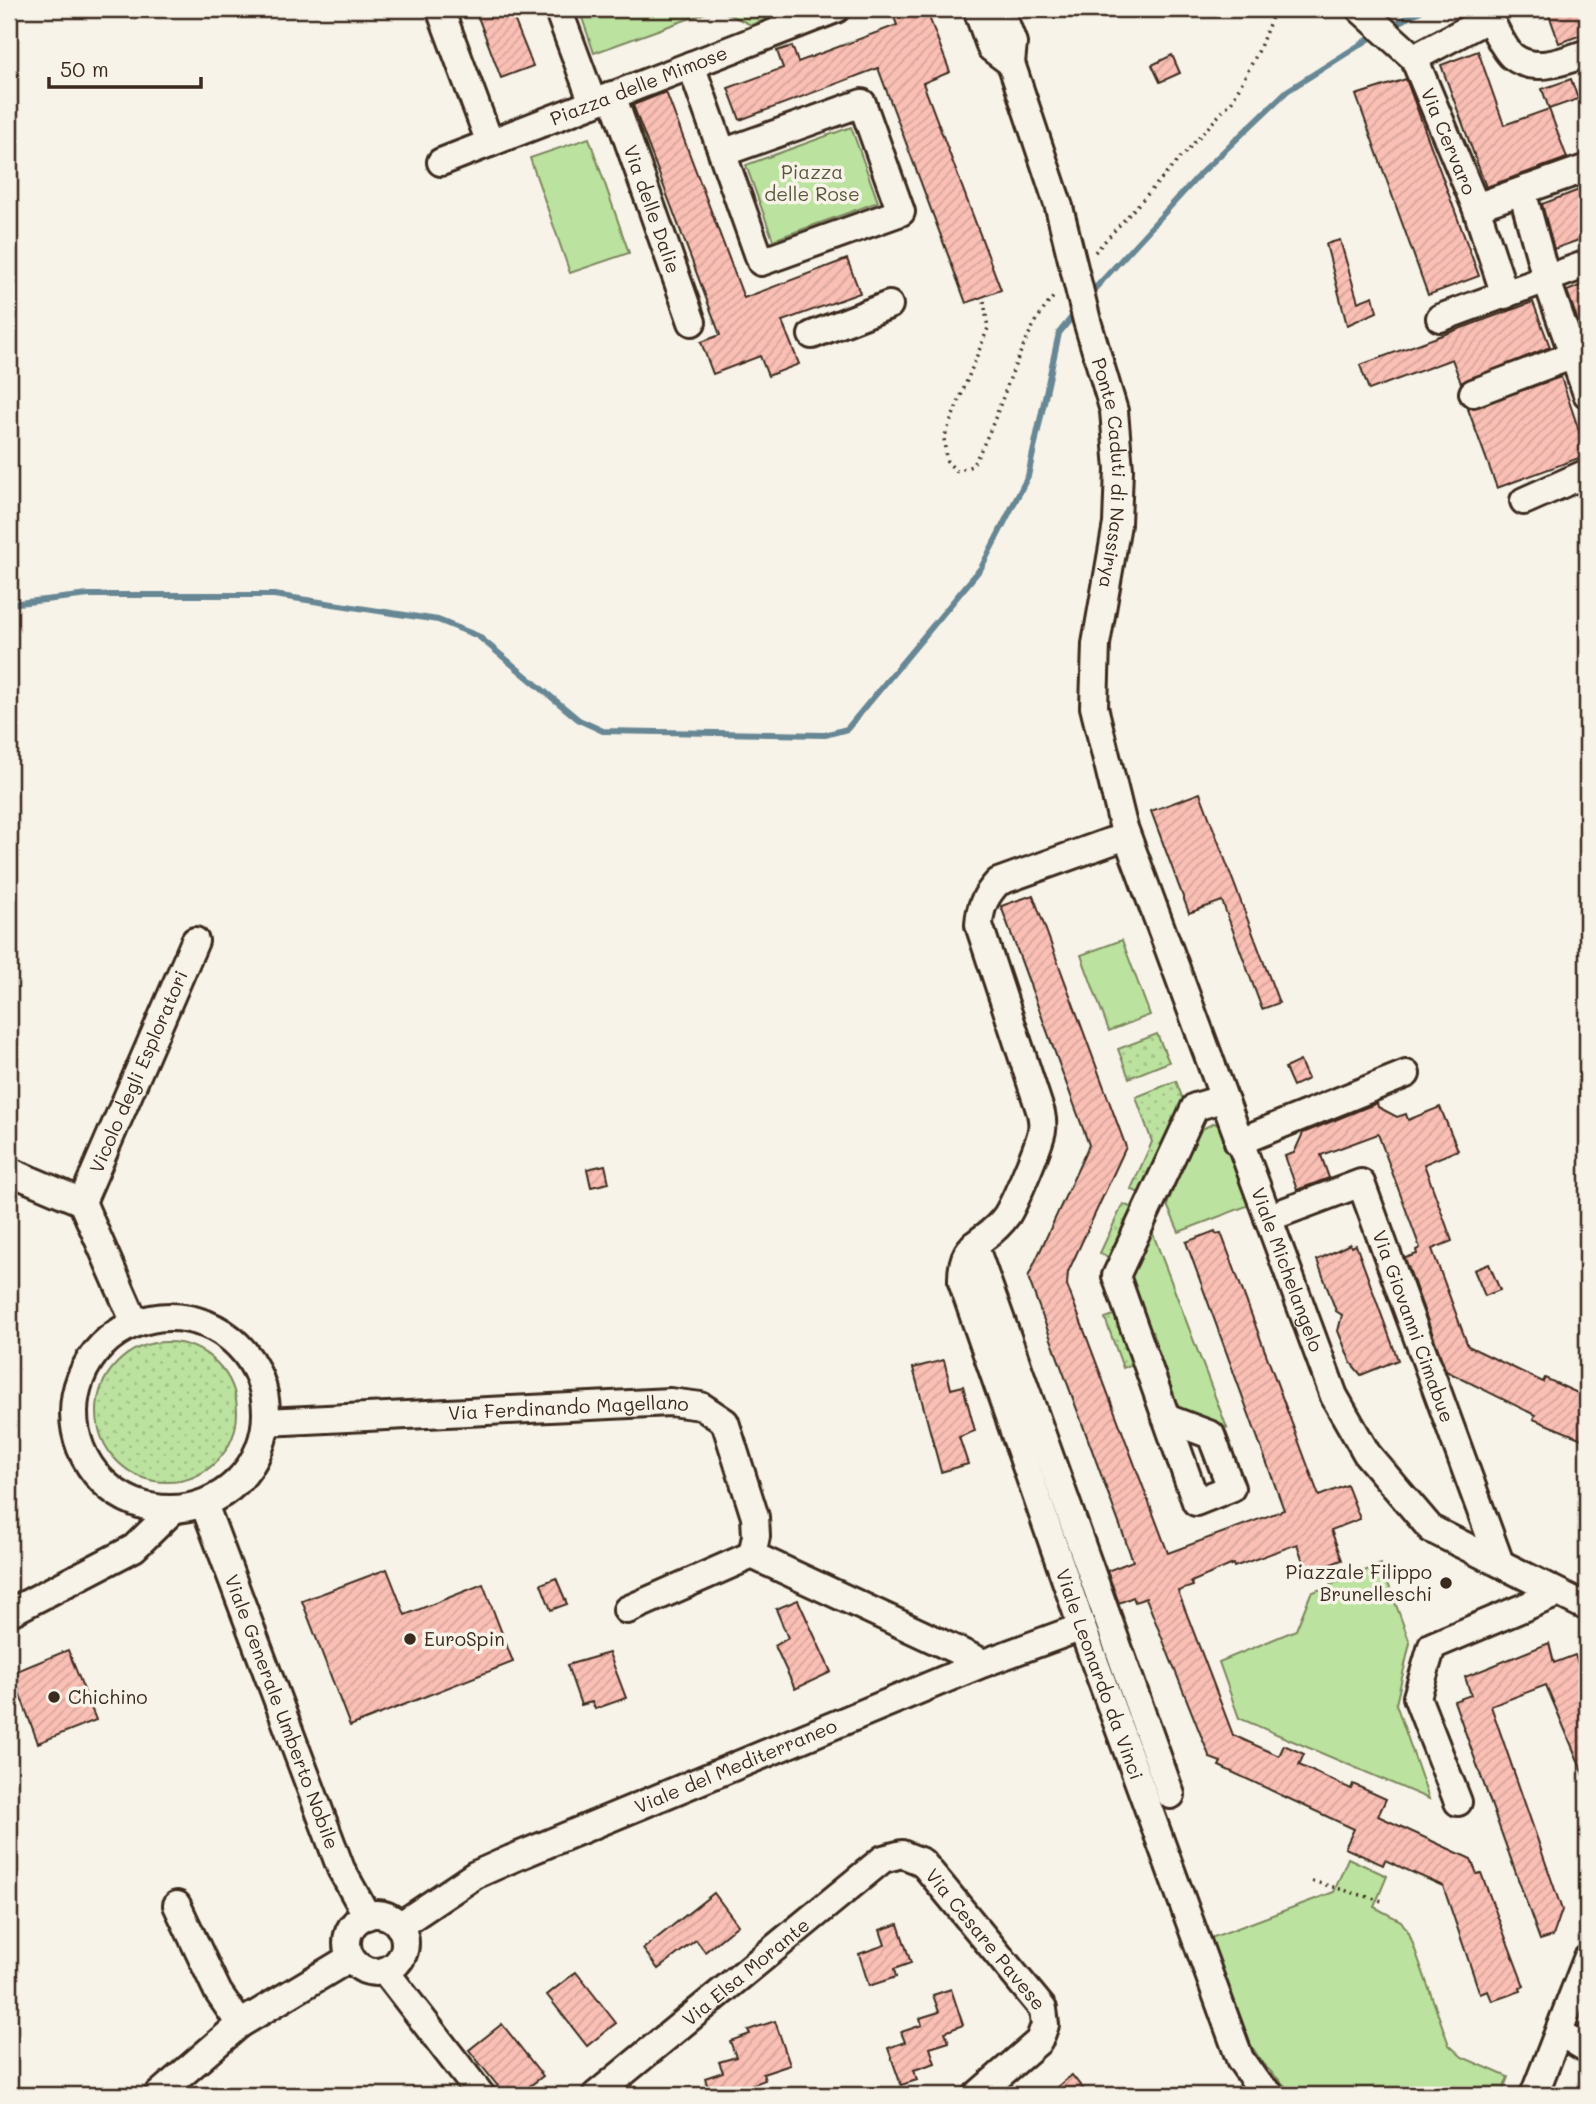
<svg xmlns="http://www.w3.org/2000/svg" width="1596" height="2104" viewBox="0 0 1596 2104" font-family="Mali,sans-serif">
<defs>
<pattern id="grass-dots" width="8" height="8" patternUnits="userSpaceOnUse" patternTransform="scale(1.75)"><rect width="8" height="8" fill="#bbe29e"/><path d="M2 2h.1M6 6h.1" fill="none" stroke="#a2c288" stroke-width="1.8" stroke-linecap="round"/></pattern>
<pattern id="building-hatch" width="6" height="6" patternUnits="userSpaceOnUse" patternTransform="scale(1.75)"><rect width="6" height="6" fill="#fabfb5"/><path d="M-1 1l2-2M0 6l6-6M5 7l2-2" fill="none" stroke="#d7a49b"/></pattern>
</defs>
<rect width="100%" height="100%" fill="#f7f3e8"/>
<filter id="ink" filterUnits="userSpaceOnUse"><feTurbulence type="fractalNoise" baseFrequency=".0143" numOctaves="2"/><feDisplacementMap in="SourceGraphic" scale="14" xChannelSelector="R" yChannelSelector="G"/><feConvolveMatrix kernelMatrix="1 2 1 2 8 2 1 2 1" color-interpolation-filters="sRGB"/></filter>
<g filter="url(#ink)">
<g fill="url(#grass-dots)" stroke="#7b865e" stroke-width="2">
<path d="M1157,1034l12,28 -40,16 -11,-29z"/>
<path d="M1176,1081l9,24 -42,90 -12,-6 21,-47 -16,-45z"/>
<path d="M1123,1204l14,6 -23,50 -14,-7z"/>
<path d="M1119,1313l18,50 -14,5 -18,-50z"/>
<circle cx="167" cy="1412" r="70"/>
</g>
<g fill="#bbe29e" stroke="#7b865e" stroke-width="2">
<path d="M579,9h137l-122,44z"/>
<path d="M718,9h75l-42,16z"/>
<path d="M851,127l27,75 -105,38 -27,-75z"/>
<path d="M589,138l40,115 -59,20 -40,-115z"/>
<path d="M1122,940l28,75 -41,16 -28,-76z"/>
<path d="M1214,1123l11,5 27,76 -73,28 -12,-27 29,-73z"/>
<path d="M1150,1226l77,202 -51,-20 -49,-132z"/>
<path d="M1381,1564l29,79 -14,61 33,95 -190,-81 -20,-56 77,-32 15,-37z"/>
<path d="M1348,1858l39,18 -13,31 27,14 8,12 40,112 13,12 46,20 -7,18h-207l-31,-31 -18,-28 -37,-97 126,-47z"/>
</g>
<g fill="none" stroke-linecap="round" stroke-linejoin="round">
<g stroke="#678795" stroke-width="6">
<path d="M1390,27l34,-18"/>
<path d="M1089,295l112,-122 86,-82 90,-57"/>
<path d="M9,604l80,-9h185l164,25 40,16 101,84 24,11 222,4 22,-6 134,-161 47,-92 31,-143 17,-21"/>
</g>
</g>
<g fill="url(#building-hatch)" stroke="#3b2a1e" stroke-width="2">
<path d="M475,9h35l23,57 -32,12z"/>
<path d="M891,9h35l24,63 -27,11 78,207 -35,13 -88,-235 -138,52 -12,-32 55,-20 -6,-17 15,-5 6,16 99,-37z"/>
<path d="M1547,9h40v24l-28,10z"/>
<path d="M1478,51l26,74 45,-16 18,49 -81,29 -45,-122z"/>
<path d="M1172,55l8,18 -20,9 -8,-17z"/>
<path d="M1406,79l73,197 -51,19 -72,-200z"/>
<path d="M1571,79l7,20 -29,10 -7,-20z"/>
<path d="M666,92l78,206 103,-39 13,34 -78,28 17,43 -31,12 -8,-20 -47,18 -12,-32 19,-7 -87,-230z"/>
<path d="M1587,187v50l-33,12 -12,-45z"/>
<path d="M1340,240l18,62 15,-6 4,16 -30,13 -21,-81z"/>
<path d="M1587,283v52h-4l-16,-44z"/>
<path d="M1533,302l17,45 -89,36 -9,-24 -83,31 -9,-25z"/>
<path d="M1561,377l26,78 -90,33 -29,-79z"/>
<path d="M1200,793l79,210 -17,6 -40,-108 -33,12 -38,-102z"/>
<path d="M1033,895l93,252 -58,125 -1,13 101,268 116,-43 -98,-268 29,-11 1,3 5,-1 98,263 28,-11 13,34 -29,11 11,30 -35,13 -10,-29 -63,23 -1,-3 -42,18 2,4 -15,5 55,144 46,21 5,-11 20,9 -5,11 52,24 2,-5 33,15 -8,17 93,43 6,15 4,-1 43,113 -4,2 1,3 -29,10 -4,-10 -8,3 -37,-108 -58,-26 -2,5 -38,-17 9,-19 -135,-63 2,-4 -11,-4 -64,-160 -11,4 -2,-5 -14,6 -12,-32 26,-10 -105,-284 61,-132 -88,-239z"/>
<path d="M1300,1061l8,18 -15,7 -8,-18z"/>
<path d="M1377,1103l1,4 19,10 9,-3 2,6 32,-13 18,43 -34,14 28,77 -20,8 36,97 75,36 2,-4 37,17 -2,4 7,3v39l-54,-22 2,-4 -89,-44 -41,-113 12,-4 -1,-4 4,-2 -42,-114 -57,21 8,23 -32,12 -12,-34 9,-3 9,-20z"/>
<path d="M605,1165l4,18 -18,4 -4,-18z"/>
<path d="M1350,1244l1,3 5,-2 42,115 -37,15 -10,-12 -13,-32 4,-16 -6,-4 -19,-51z"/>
<path d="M1489,1264l11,26 -15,6 -11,-26z"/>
<path d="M944,1360l7,29 12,-3 12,45 -16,6 9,27 -27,8 -28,-104z"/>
<path d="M387,1569l18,46 78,-31 30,78 -163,64 -48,-125z"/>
<path d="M556,1578l11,26 -16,6 -10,-26z"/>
<path d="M798,1600l33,72 -36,17 -20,-43 13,-8 -12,-29z"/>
<path d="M1549,1643l5,20 21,-8 12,35v92l-41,-97 -55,21 71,204 -9,26 -13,4 -86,-239 17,-6 -6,-18z"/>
<path d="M68,1650l28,70 -58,23 -26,-70z"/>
<path d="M609,1653l17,45 -31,11 -3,-7 -11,3 -14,-40z"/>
<path d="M714,1893l24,32 -33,27 -9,-12 -38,29 -15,-20z"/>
<path d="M898,1924l13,39 -17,6 2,8 -27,9 -10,-32 26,-9 -5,-15z"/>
<path d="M576,1972l40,51 -29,23 -40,-51z"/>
<path d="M951,1989l12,36 -18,7 4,10 -19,6 5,15 -21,7 3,10 -16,5 -13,-37 17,-6 -4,-10 21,-7 -2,-7 19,-6 -6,-17z"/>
<path d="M775,2021l15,44 -27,9 2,6 -19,7 3,8h-39l-5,-17 18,-6 -4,-10 17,-5 -6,-16 20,-7 -2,-4z"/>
<path d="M502,2024l41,52 -25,19h-13l-36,-45z"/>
<path d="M1072,2075l16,20h-41z"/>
</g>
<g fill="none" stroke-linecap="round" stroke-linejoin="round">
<defs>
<g id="minor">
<path d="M440,9l50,134"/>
<path d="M558,9l35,94"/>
<path d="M977,9l14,39 20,15"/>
<path d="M1000,9l13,34 -2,20 48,144"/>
<path id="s1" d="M1360,9l54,49 62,149 29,88"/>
<path d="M1414,58l75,-40c6,10 14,30 23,38 23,18 52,5 75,-3"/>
<path d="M691,65l70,197 140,-50 -39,-109 -140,50"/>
<path id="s2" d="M612,95l80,227"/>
<path id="s3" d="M441,162l395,-153"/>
<path d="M1522,191l24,87 41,116"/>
<path d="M1476,207l111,-39"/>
<path d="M1440,318l147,-54"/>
<path d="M812,335l77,-30"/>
<path d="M1473,393l114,-43"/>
<path d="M1524,501l63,-28"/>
<path id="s4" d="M1123,825l211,571 33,58 64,75 156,78"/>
<path id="s5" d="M1126,836l-128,46c-12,13 -18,24 -19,43l62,188c1,5 2,12 1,17 -2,14 -27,72 -35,85 -22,32 -46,22 -45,67l120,345 158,432 16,23 15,13"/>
<path d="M1238,1142l168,-68"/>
<path d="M9,1171l73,31 53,121"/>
<path id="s6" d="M82,1202l113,-261"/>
<path id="s7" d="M1268,1218l93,-35 139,380"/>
<path d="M974,1245l197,550"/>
<circle cx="170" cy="1413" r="96"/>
<path d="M1166,1418l45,17 20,53 -35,14 -80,-226 79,-169 27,-8"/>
<path id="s8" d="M266,1422l404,-20 31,4 24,16 30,95 1,19 -4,19 232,108"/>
<path id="s9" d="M204,1504l137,365 26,47"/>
<path d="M627,1610l125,-55"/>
<path d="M9,1613l125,-65 39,-38"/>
<path d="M1458,1802l-41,-105 15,-51 126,-53"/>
<path d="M177,1905l41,87 22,32"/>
<circle cx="376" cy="1943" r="29"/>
<path id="s10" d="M399,1926l76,-51 36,-16 473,-196 98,-36"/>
<path d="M385,1971l96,124"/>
<path d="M1559,2032l28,17"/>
<path d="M158,2095l82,-71 110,-66"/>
<path id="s11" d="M596,2095l287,-236 19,-5 20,8 121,147 2,16 -6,16 -62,54"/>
<path d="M1534,2095l53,-136"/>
</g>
</defs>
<use href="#minor" stroke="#3b2a1e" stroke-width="32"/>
<g stroke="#3b2a1e" stroke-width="3.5" stroke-dasharray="2 5" stroke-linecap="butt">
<path d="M1095,252l137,-151 26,-49 17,-43"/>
<path d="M984,301l4,27 -44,110 2,22 10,11 16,-5c33,-54 41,-124 84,-172"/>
<path d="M1312,1881l70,20"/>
</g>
<use href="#minor" stroke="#f7f3e8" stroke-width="26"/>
<defs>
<g id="minor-bridge">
<path id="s12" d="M1059,207l28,114 27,90 5,58 -2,55 -21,120 -2,63 29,118"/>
</g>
</defs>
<use href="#minor-bridge" stroke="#3b2a1e" stroke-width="32" stroke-linecap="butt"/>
<use href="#minor-bridge" stroke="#f7f3e8" stroke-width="26"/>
</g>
</g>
<g fill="#3b2a1e" stroke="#f7f3e8" stroke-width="2.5">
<circle cx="1446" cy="1583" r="7"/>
<circle cx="410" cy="1639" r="7"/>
<circle cx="54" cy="1697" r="7"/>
</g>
<g text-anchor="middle" stroke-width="7" stroke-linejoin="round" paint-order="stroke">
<g font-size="19" fill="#3b2a1e" stroke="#f7f3e8">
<text dy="7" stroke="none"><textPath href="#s3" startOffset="212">Piazza delle Mimose</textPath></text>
<text dy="7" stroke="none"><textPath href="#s1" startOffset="163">Via Cervaro</textPath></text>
<text dy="7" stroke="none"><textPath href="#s2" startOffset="121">Via delle Dalie</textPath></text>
<text dy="7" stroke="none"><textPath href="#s12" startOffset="273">Ponte Caduti di Nassirya</textPath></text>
<text dy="7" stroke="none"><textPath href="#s6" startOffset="142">Vicolo degli Esploratori</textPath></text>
<text dy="7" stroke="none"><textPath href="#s4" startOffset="474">Viale Michelangelo</textPath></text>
<text dy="7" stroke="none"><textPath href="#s7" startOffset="252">Via Giovanni Cimabue</textPath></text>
<text dy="7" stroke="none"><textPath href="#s8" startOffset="303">Via Ferdinando Magellano</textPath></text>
<text dy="7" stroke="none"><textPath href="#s5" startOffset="992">Viale Leonardo da Vinci</textPath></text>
<text dy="7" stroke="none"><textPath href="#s9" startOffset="222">Viale Generale Umberto Nobile</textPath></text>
<text dy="7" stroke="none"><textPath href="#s10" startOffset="374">Viale del Mediterraneo</textPath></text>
<text dy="7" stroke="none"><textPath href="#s11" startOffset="513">Via Cesare Pavese</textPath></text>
<text dy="7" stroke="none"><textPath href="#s11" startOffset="194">Via Elsa Morante</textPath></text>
</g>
<g font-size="19" fill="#5b583e" stroke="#f7f3e8">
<text x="812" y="179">Piazza<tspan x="812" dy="22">delle Rose</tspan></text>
</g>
<g font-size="19" fill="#3b2a1e" stroke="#f7f3e8" text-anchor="start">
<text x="1432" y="1579" text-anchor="end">Piazzale Filippo<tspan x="1432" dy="22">Brunelleschi</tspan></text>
<text x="424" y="1646">EuroSpin</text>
<text x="68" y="1704">Chichino</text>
</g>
</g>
<rect width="1596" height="2104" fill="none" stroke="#f7f3e8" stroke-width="35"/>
<rect x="18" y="18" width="1561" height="2069" fill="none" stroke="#3b2a1e" stroke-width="2.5" filter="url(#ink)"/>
<path d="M49 77v10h152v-10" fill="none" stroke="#3b2a1e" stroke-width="3.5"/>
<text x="60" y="77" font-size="21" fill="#3b2a1e" stroke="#f7f3e8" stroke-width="5" paint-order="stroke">50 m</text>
</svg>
